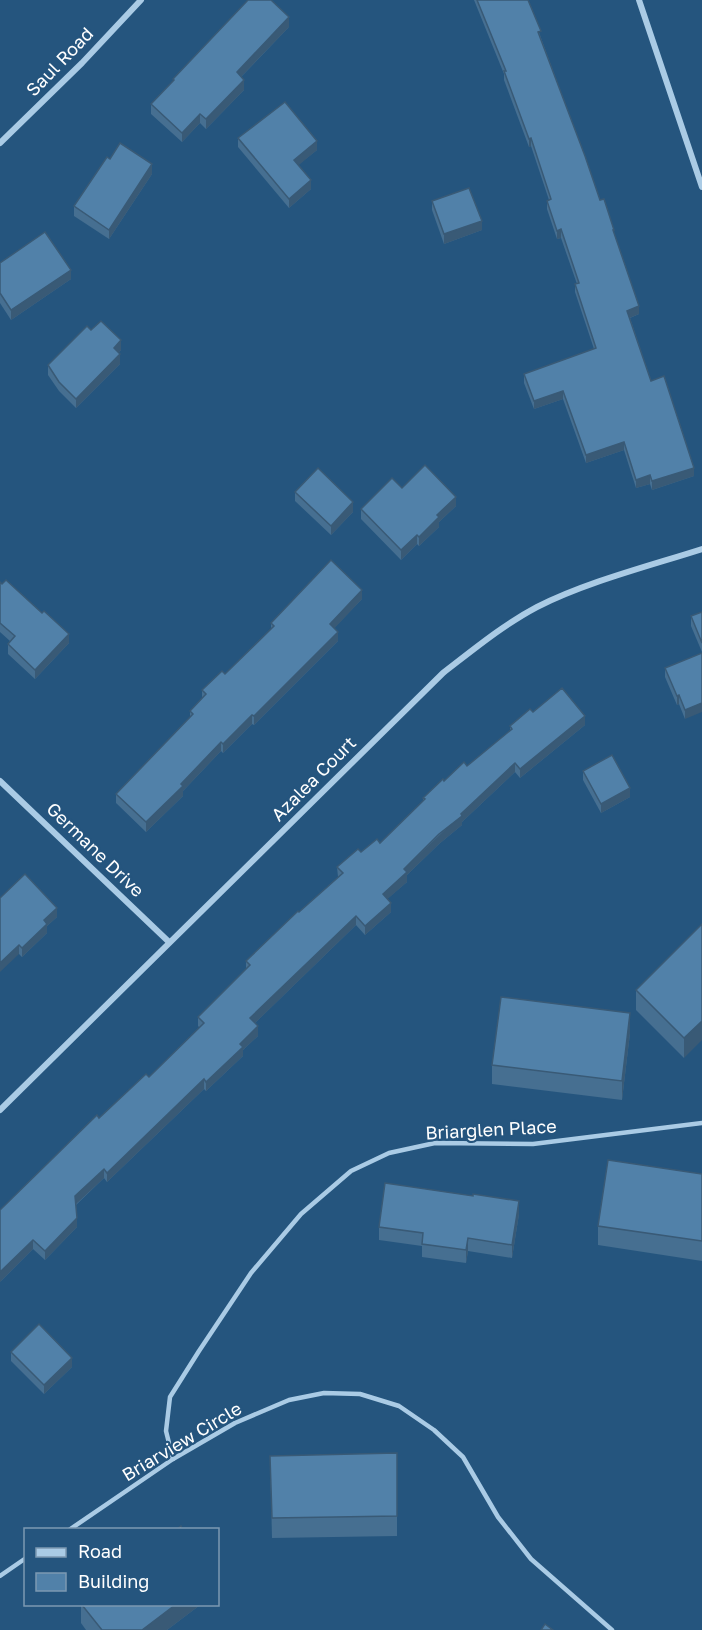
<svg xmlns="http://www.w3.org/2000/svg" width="702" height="1630" viewBox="0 0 702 1630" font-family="'Golos Text',sans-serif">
<rect width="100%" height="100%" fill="#25557e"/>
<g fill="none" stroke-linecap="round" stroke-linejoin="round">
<g stroke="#aacbe5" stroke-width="4.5">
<path d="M173,1459l-7,-28 4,-34 29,-46 52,-78 50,-59 50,-43 38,-18 46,-10 98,1 169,-21"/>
<path d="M69,1530l104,-71 62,-36 54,-23 35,-7 36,1 39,12 35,24 29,27 35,60 33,42 81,71"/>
<path d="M0,1576l26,-18"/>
</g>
<g stroke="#aacbe5" stroke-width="6">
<path d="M639,0l63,187"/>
<path d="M0,143l82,-80 59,-63"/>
<path d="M0,781l169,161"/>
<path d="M0,1110l443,-437c30,-23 60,-48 94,-66 49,-25 112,-41 165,-58"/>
</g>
</g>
<g fill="#466f91">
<path d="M474,0h54l13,38 59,162 14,34 25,80 -9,4 21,63 43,95 -42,14 -2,-6 -14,4 -12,-38 -38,13 -23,-64 -29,10 -10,-26v-9l70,-25 -19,-57v-8h2l-16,-46 -4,1 -10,-30v-8l2,-1 -18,-54 -2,1 -25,-67v-6z"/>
<path d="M289,27l-48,50 3,13 -38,39 -6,-6 -18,19 -31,-28v-10l22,-22v-3z"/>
<path d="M238,138l79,12 -19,15 13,24 -22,19 -51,-61z"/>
<path d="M110,159l42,15 -43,65 -35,-23v-10z"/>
<path d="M432,201l50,29 -38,14 -12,-34z"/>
<path d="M0,263l71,16 -60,41 -11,-17z"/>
<path d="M91,330l30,20 -3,3 2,11 -44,44 -17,-17 -11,-16v-10z"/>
<path d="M402,488l54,18 -17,16v5l-20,19 -2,-2 -16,16 -40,-41v-10z"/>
<path d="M295,492l58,20 -22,23 -36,-34z"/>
<path d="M0,582l69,61 -34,36 -27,-25v-10l2,-3 -10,-9z"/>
<path d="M362,599l-28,29 4,13 -84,84 -2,-1 -29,29 -2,-2 -38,40v5l-37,36 -30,-29v-9l74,-77v-6l12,-13v-8l23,-16 46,-45v-6z"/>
<path d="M702,612v40l-11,-26v-10z"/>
<path d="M702,653l-17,66 -6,-15 -2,1 -12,-28v-9z"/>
<path d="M533,712l52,13 -65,53 -5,-6 -53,50v3l-23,19 -32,31v7l-20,17 4,13 -26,23 -9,-10 -101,98 3,13 -15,14v6l-37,35 -2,-2 -97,93 -3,-4 -28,27 1,22 -32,33 -12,-11 -33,33 99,-164 50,-41 51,-49 -2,-2v-9l48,-48v-8l53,-49 39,-35 -1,-10 24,-15 19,-9 43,-42v-3l21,-17 23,-15 43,-35v-5z"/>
<path d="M583,771l47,26 -29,16 -18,-33z"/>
<path d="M0,898l57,19 -10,9v7l-25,24 -3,-3z"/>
<path d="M702,924l-18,134 -48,-48v-20z"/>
<path d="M630,1033l-8,67 -130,-16v-19z"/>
<path d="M702,1174v87l-104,-16v-19z"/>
<path d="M519,1214l-7,44 -44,-7 -2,12 -44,-6v-11l-43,-6v-13z"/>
<path d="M11,1352l61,15 -28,27 -33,-33z"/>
<path d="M397,1453v83l-125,2 -2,-82z"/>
<path d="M81,1605h119l-33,25h-81l-5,-7z"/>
</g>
<g fill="#395a76">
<path d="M289,17v10l-52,54v-9z"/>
<path d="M244,80v10l-38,39v-10z"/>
<path d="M200,114v9l-18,19v-9z"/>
<path d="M531,138v8l-2,1v-8z"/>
<path d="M317,141v9l-23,19v-9z"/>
<path d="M152,164v10l-43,65v-9z"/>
<path d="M311,180v9l-22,19v-9z"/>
<path d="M482,221v9l-38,14v-10z"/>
<path d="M561,229v9l-4,1v-8z"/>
<path d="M71,270v9l-60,41v-10z"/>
<path d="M639,306v8l-12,5v-8z"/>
<path d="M121,340v10l-7,8v-10z"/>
<path d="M120,354v10l-44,44v-9z"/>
<path d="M563,391v8l-29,10v-8z"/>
<path d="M624,442v8l-38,13v-8z"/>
<path d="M694,468v8l-42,14v-9z"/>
<path d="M650,475v9l-14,4v-8z"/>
<path d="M456,497v9l-17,16v5l-20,19v-9l18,-22z"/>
<path d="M353,502v10l-22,23v-9z"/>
<path d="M417,535v9l-16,16v-10z"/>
<path d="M362,590v9l-32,34v-9z"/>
<path d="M338,632v9l-84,84v-9z"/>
<path d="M69,634v9l-34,36v-9z"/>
<path d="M679,695v9l-2,1v-9z"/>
<path d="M702,703v9l-17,7v-9z"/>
<path d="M252,715v9l-29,29v-9z"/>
<path d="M585,716v9l-65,53v-9z"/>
<path d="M221,742v9l-38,40v5l-37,36v-10z"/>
<path d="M515,763v9l-53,50v3l-23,19 -32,31v7l-24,21v-9l21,-25z"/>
<path d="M630,788v9l-29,16v-9z"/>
<path d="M391,903v9l-26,23v-9z"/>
<path d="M57,908v9l-10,9v7l-25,24v-9l22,-28z"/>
<path d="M356,916v9l-106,103v-10z"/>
<path d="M19,945v9l-19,18v-9z"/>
<path d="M630,1013v20l-8,67v-19z"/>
<path d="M702,1021v19l-18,18v-20z"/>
<path d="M258,1026v10l-15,14v6l-37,35v-9l34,-38z"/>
<path d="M204,1079v10l-97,93v-9z"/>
<path d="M104,1169v9l-29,27v-9z"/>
<path d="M519,1201v13l-7,44v-13z"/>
<path d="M77,1218v9l-32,33v-9z"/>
<path d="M468,1238v13l-2,12v-13z"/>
<path d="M33,1240v9l-33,33v-10z"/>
<path d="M72,1358v9l-28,27v-9z"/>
<path d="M175,1605h25l-33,25h-25z"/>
</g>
<g fill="#5181a9" stroke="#395a76" stroke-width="1.5">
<path d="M248,0h23l18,17 -52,55 7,8 -38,39 -6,-5 -18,19 -31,-29 23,-24 -1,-1z"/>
<path d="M477,0h51l13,31 -3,1 47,124 15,44 4,-1 10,31h-1l26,76 -12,5 24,70 13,-5 30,92 -42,13 -2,-6 -14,5 -12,-38 -38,13 -23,-64 -29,10 -10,-27 72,-26 -21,-64 4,-1 -18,-54 -4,2 -10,-30 4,-2 -20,-61 -2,1 -25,-68h2z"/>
<path d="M285,102l32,39 -23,19 17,20 -22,19 -51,-61z"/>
<path d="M120,143l32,21 -43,66 -35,-24 33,-49 3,2z"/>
<path d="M469,188l13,33 -38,13 -12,-33z"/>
<path d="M45,232l26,38 -60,40 -11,-17v-30z"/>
<path d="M101,321l20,19 -7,8 6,6 -44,45 -17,-17 -11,-17 39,-39 4,4z"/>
<path d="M425,465l31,32 -19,18 2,2 -20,20 -2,-2 -16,15 -40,-41 31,-31 10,10z"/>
<path d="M318,468l35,34 -22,24 -36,-34z"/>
<path d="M331,560l31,30 -32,34 8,8 -84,84 -2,-1 -29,29 -2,-2 -40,42 2,2 -37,36 -30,-28 77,-80 -3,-3 16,-17 -4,-4 20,-19 3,3 49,-48 -3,-3z"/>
<path d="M6,580l36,33 2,-2 25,23 -34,36 -27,-26 7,-8 -15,-13v-41l2,2z"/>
<path d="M702,612v31l-11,-27z"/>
<path d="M702,653v50l-17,7 -6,-15 -2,1 -12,-28z"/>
<path d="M562,688l23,28 -65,53 -5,-6 -54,51 1,2 -23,18 -35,35 3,3 -24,22 8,9 -26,23 -9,-10 -106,102 8,8 -18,18 3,3 -37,35 -2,-3 -97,94 -3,-4 -29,27 2,22 -32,33 -12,-11 -33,32v-62l97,-95 2,3 47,-44 3,3 55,-54 -6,-6 52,-52 -4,-4 52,-50 1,1 44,-39 -6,-6 21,-18 3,3 16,-13 3,4 45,-44 -2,-1 20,-19 1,2 20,-19 3,4 45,-37 -2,-3 20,-17 3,3z"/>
<path d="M612,755l18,33 -29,16 -18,-33z"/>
<path d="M25,874l32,34 -13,12 3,4 -25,24 -3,-3 -19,18v-65z"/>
<path d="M702,924v97l-18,17 -48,-48z"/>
<path d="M501,997l129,16 -8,68 -130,-16z"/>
<path d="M608,1160l94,14v67l-104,-15z"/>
<path d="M385,1183l88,13v-2l46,7 -7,44 -44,-7 -2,12 -44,-6 1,-11 -44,-6z"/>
<path d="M39,1324l33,34 -28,27 -33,-33z"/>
<path d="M397,1453v63l-125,2 -2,-62z"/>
<path d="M181,1526l2,4h-7z"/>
<path d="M82,1605h93l-33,25h-40z"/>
<path d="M545,1624l8,6h-12z"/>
</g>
<g text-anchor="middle" stroke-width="4.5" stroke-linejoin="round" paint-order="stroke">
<g font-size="18" fill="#fff" stroke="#25557e">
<text transform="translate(60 62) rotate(-46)" y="6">Saul Road</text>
<text transform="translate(314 779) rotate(-45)" y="6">Azalea Court</text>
<text transform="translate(95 850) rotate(44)" y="6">Germane Drive</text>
<text transform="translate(491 1130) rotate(-3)" y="6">Briarglen Place</text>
<text transform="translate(182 1442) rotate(-31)" y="6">Briarview Circle</text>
</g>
</g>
<rect x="24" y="1528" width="195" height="78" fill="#25557e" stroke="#7c99b2" stroke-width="1.5"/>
<rect x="36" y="1548" width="30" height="9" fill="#aacbe5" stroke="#7c99b2" stroke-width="1.5"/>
<text x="78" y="1558" font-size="18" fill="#ffffff">Road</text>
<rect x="36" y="1573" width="30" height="18" fill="#5181a9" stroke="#7c99b2" stroke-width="1.5"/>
<text x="78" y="1588" font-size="18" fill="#ffffff">Building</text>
</svg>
